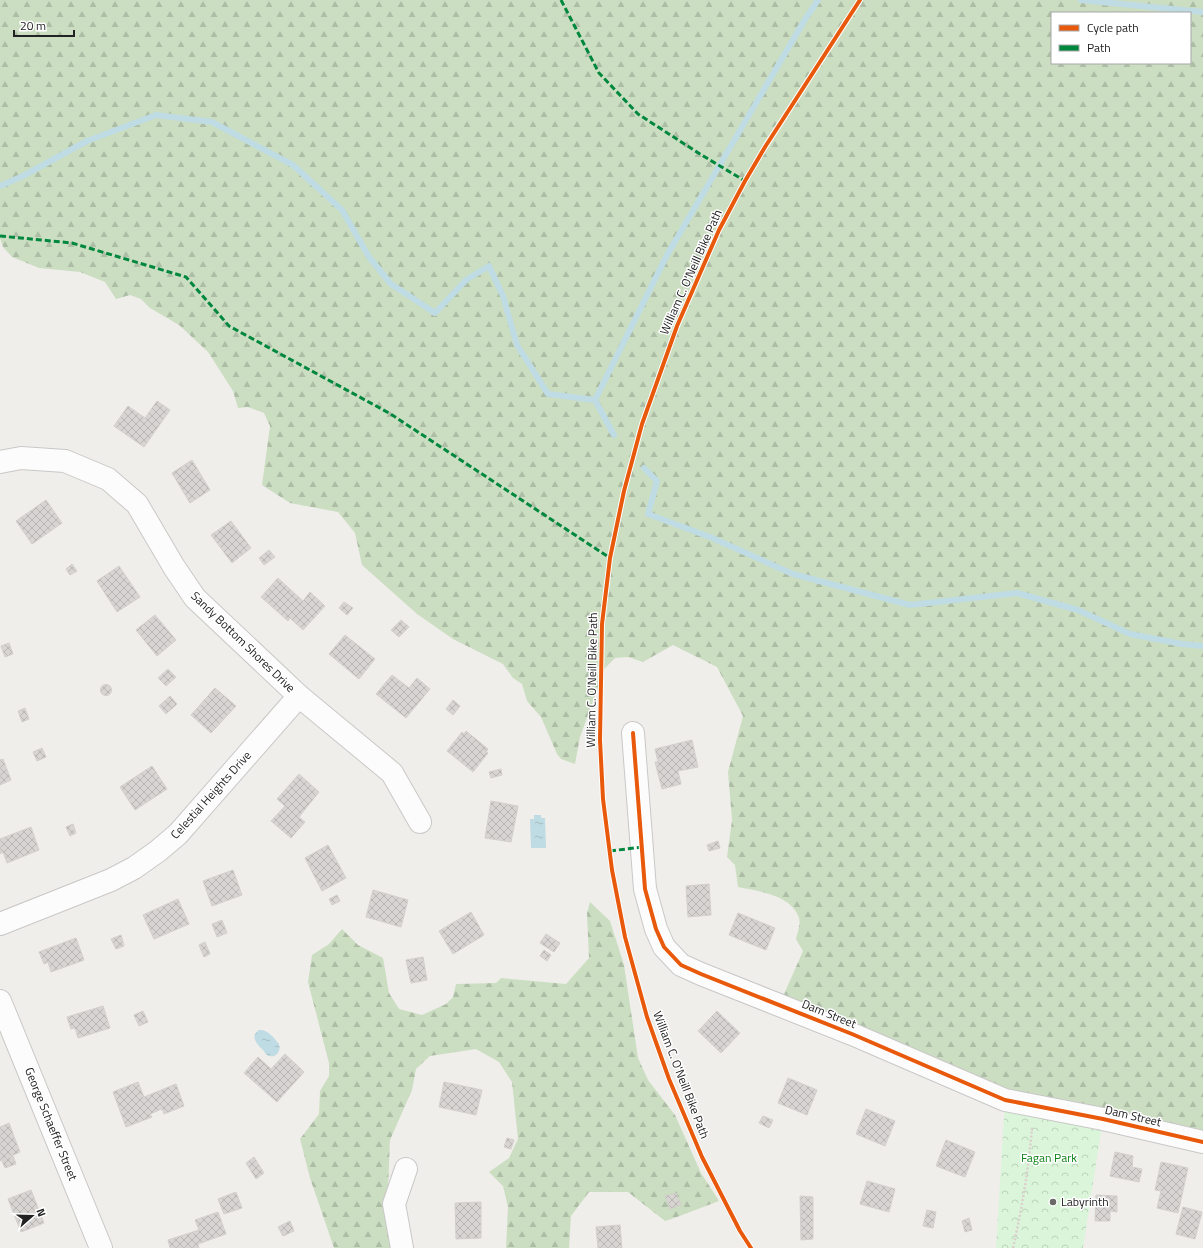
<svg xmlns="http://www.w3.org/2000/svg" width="1203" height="1248" viewBox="0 0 1203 1248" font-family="'Titillium Web',sans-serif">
<defs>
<pattern id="forest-firs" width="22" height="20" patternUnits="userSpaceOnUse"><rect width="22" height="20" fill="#cbdec1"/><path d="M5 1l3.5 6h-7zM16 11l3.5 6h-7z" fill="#aebea6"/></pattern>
<pattern id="park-crowns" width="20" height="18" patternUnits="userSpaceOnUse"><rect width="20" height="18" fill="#daf5da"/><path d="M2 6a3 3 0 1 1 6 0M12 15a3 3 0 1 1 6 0" fill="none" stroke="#bbd2bb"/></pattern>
<pattern id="water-ripples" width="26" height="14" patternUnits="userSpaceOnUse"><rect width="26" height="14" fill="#bfdbe3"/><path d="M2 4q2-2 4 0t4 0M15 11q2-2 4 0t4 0" fill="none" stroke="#a4bcc2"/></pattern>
<pattern id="building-cross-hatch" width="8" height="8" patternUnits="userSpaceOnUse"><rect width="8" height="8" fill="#d7d4d2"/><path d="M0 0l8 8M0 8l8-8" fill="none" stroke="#b8b6b4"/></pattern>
</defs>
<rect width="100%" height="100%" fill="#f0eeeb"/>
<g fill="url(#forest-firs)" fill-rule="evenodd">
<path d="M0,0h1203v1140l-204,-45 -218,-94 22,-50 -7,-12c1,-5 5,-15 3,-21 -7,-23 -41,-27 -61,-31l-3,-22 -8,-8 5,-37 -4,-48 15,-56 -26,-49 -44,-22 -30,17 -15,-5 -13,1 -10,10 -25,69 -5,27 -14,-5 -4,-5 -16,-37 -14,-16 -5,-17 -9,-6 -10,-14 -50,-25 -36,-25 -55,-49 -7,-32 -17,-21 -48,-9 -28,-18 8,-59 -6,-13 -16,-6 -10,1 -5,-17 -25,-39 -29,-27 -29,-17 -9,-9 -11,-4 -14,4 -11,-17 -25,-10 -41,-4 -27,-11 -9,-10 -3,-9zM1052,13h138v50h-138z"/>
<path d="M590,902l20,19 14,44 14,93 10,22 27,35 26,58 18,28 -42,16 -12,4 -37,-29h-39l-18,24 -2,32h-63l2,-41 -5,-21 -14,-14 20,-14 9,-19 -6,-57 -13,-20 -23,-13 -46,7 -14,13 -4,21 -22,50 -3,73 9,35h-62l-24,-70 -10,-39 19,-25 1,-23 9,-15v-13l-21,-81 4,-27 17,-11 13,-15 16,16 25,13 6,35 10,16 23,6 24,-11 7,-7 3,-13 40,-1 5,-5 65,6 23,-26 -2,-45z"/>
</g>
<path fill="url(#park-crowns)" d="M1005,1100l98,19 -20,129h-87z"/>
<g fill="url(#water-ripples)">
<path d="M534,815h7v3h4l1,30h-15l-1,-29h4z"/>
<path d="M259,1030c9,-1 15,8 20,14 2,6 -2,14 -10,12 -3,-1 -5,-5 -7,-7 -6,-6 -12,-13 -3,-19z"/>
</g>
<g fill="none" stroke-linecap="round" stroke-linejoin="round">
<g stroke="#bfdbe3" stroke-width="6">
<path d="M1081,0l122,12"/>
<path d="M0,186l23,-10 64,-35 69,-26 56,7 81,43 49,45 27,47 22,27 44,29 31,-33 23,-14 14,30 14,49 31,49 47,6 19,35"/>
<path d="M595,400l72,-145 137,-234 14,-21"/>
<path d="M644,468l13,13 -9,33 62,23 83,37 117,31 107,-12 61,17 52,24 52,10 21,2"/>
</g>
</g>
<g fill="url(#building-cross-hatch)" stroke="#d3d0cc">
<path d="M157,401l13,9 -26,37 -30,-21 14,-20 17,12z"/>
<path d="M192,460l18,30 -20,13 -18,-30z"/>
<path d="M46,500l16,23 -30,21 -16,-23z"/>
<path d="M231,521l20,27 -19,15 -21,-28z"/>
<path d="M269,550l6,7 -11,8 -5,-7z"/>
<path d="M72,564l5,7 -7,4 -4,-6z"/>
<path d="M119,566l21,31 -23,15 -20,-31z"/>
<path d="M278,578l25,23 7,-9 15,14 -22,24 -13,-12 -2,3 -27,-24z"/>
<path d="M344,602l9,6 -6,7 -8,-7z"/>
<path d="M155,615l21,25 -19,16 -21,-26z"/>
<path d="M401,620l8,7 -10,10 -8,-7z"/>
<path d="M345,635l30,24 -16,20 -30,-25z"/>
<path d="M9,643l4,11 -8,3 -4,-11z"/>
<path d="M168,669l8,8 -10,9 -8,-8z"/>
<path d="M392,675l17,13 8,-10 13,11 -24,29 -30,-24z"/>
<circle cx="106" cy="690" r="5.5"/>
<path d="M215,688l21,18 -25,27 -20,-18z"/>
<path d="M170,696l7,8 -11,10 -7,-8z"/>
<path d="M453,700l7,6 -7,9 -7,-6z"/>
<path d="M25,708l4,11 -7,3 -4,-11z"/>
<path d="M466,731l22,18 -2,3 2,1 -15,19 -26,-21 15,-19 2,2z"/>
<path d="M692,740l6,27 -20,4 3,13 -19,5 -7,-27h3l-3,-13z"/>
<path d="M42,748l4,9 -9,4 -4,-9z"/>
<path d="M3,759l8,21 -11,5v-25z"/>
<path d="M152,766l15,23 -32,21 -15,-23z"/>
<path d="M501,769l1,6 -11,3 -2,-6z"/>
<path d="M299,774l20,18 -20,25 6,5 -14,16 -20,-17 14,-15 -8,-7z"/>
<path d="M491,801l27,5 -7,36 -26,-4z"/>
<path d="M73,824l3,9 -6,3 -4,-9z"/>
<path d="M31,827l8,23 -32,13 -4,-11 -3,2v-15z"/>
<path d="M718,841l2,7 -11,3 -2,-6z"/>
<path d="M328,845l18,33 -24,13 -17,-33z"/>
<path d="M233,870l9,25 -30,11 -9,-25z"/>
<path d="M709,884l2,31 -23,2 -2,-31z"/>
<path d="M373,890l35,10 -7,27 -35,-10z"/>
<path d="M337,895l3,6 -8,4 -3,-6z"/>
<path d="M178,899l11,25 -35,15 -11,-24z"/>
<path d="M471,912l13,23 -31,19 -14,-23z"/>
<path d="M738,913l37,15 -9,22 -37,-15z"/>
<path d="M222,920l5,13 -10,4 -5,-13z"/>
<path d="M546,934l14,9 -6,9 -14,-9z"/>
<path d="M121,935l3,11 -8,3 -5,-10z"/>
<path d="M76,938l8,22 -33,12 -3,-10 -4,2 -5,-12z"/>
<path d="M205,942l5,12 -6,3 -5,-12z"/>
<path d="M544,950l7,5 -4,6 -7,-5z"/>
<path d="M423,957l4,23 -16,3 -5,-23z"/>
<path d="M103,1006l7,22 -32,10 -3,-10 -4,1 -4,-12z"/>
<path d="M143,1011l5,11 -9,4 -5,-11z"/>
<path d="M717,1011l23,22 -19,20 -23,-22z"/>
<path d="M285,1054l19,18 -27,30 -33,-29 14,-16 13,12z"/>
<path d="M788,1078l29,12 -10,25 -29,-12z"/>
<path d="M138,1082l6,15 32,-13 8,22 -20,8 -2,-5 -12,5 2,3 -26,10 -13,-35z"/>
<path d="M444,1082l38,8 -6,25 -37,-8z"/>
<path d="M866,1109l29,12 -10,25 -29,-12z"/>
<path d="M763,1116l10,4 -4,8 -10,-5z"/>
<path d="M9,1123l11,29 -20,9v-34z"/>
<path d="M507,1138l7,2 -3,9 -7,-2z"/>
<path d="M946,1140l29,12 -10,25 -29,-11z"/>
<path d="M1115,1152l18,4 -1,11 10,2 -3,13 -29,-6z"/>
<path d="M13,1156l3,8 -11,4 -3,-7z"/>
<path d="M254,1157l10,16 -8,6 -10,-16z"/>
<path d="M1161,1162l27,6 -10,45 -21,-5 4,-17 -6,-1z"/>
<path d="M867,1181l28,8 -6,23 -29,-8z"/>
<path d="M31,1190l13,33 -23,9 -13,-33z"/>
<path d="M236,1192l6,16 -18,6 -6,-15z"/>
<path d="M676,1193l5,12 -11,4 -5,-13z"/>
<path d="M1096,1195l21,1v16l-7,-1v10h-15z"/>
<path d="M800,1196l13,1v42l-12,1z"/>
<path d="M481,1202v36l-25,1 -1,-36z"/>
<path d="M1183,1207l19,5 -7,27 -19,-5z"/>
<path d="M927,1210l9,2 -3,16 -10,-2z"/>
<path d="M218,1212l8,22 -28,10 1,4h-29l-2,-8 31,-10 -4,-10z"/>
<path d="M969,1218l3,12 -7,2 -3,-11z"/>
<path d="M290,1221l4,10 -11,5 -5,-9z"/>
<path d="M620,1225l2,23h-24l-2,-21z"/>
</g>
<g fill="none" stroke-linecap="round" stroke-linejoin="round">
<defs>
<g id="minor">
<path d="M0,462l21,-4 44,3 43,18 29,25 37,63 21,31 104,98 93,77 28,49"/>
<path d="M633,733l12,156 11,40 8,18 17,18 20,9 151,60 153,66 98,19 100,23"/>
<path d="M0,924l111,-44 23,-12 24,-17 20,-17 121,-138"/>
<path d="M0,1001l101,247"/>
<path d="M402,1248l-8,-44 12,-35"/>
</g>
</defs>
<use href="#minor" stroke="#c9c8c7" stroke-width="24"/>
<path stroke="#dccecd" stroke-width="2.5" stroke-dasharray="2 2" stroke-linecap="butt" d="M1013,1248c9,-40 16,-81 19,-122"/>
<use href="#minor" stroke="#fdfcfc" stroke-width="22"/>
<g stroke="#00873e" stroke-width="3" stroke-dasharray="6 3" stroke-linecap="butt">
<path d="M561,0l38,73 39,41 62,40 45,27"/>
<path d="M0,236l72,7 114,34 43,49 160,87 221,145"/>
<path d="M610,851l32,-4"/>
</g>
<defs>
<g id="cycleway">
<path d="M633,733l12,156 11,40 8,18 17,18 20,9 151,60 153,66 98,19 100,23"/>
<path d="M751,1248l-11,-17 -38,-74 -33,-78 -22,-62 -22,-80 -13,-67 -9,-71 -3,-59 2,-116 8,-66 14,-67 18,-67 35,-98 42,-96 26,-49 20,-34 95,-147"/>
</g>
</defs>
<use href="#cycleway" stroke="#fff" stroke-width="6"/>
<use href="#cycleway" stroke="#e8590c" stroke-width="4"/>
</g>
<circle fill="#6a6968" stroke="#fff" stroke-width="1.5" cx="1053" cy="1202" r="4"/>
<g text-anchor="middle" stroke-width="3" stroke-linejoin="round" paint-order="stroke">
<g font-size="12" fill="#222" stroke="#fff">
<text transform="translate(691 272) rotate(-66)" y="4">William C. O'Neill Bike Path</text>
<text transform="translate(243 642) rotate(44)" y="4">Sandy Bottom Shores Drive</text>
<text transform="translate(592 680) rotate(-89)" y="4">William C. O'Neill Bike Path</text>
<text transform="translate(211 795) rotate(-48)" y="4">Celestial Heights Drive</text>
<text transform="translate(829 1014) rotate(22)" y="4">Dam Street</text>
<text transform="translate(681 1075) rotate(69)" y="4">William C. O'Neill Bike Path</text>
<text transform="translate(1133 1116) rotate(13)" y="4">Dam Street</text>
<text transform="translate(51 1124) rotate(68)" y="4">George Schaeffer Street</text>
</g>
<g font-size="12" fill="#0c8416" stroke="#fff">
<text x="1049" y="1162">Fagan Park</text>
</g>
<g font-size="12" fill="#222" stroke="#fff" text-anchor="start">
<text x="1061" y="1206">Labyrinth</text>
</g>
</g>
<rect x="1051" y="12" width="140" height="52" fill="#ffffff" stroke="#a7a7a7"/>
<rect x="1059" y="25" width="20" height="6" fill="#e8590c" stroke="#a7a7a7"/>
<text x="1087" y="32" font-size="12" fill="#222222">Cycle path</text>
<rect x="1059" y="45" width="20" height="6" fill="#00873e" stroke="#a7a7a7"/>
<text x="1087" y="52" font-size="12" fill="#222222">Path</text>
<g transform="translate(32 1216) rotate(70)" stroke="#ffffff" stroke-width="3" paint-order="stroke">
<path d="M0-3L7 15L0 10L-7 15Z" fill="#222222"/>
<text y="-6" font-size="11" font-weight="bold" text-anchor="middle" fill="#222222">N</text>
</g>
<path d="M14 30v6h60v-6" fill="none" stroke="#222222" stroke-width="2"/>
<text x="20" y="30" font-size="12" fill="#222222" stroke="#ffffff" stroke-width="3" paint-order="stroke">20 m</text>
</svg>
